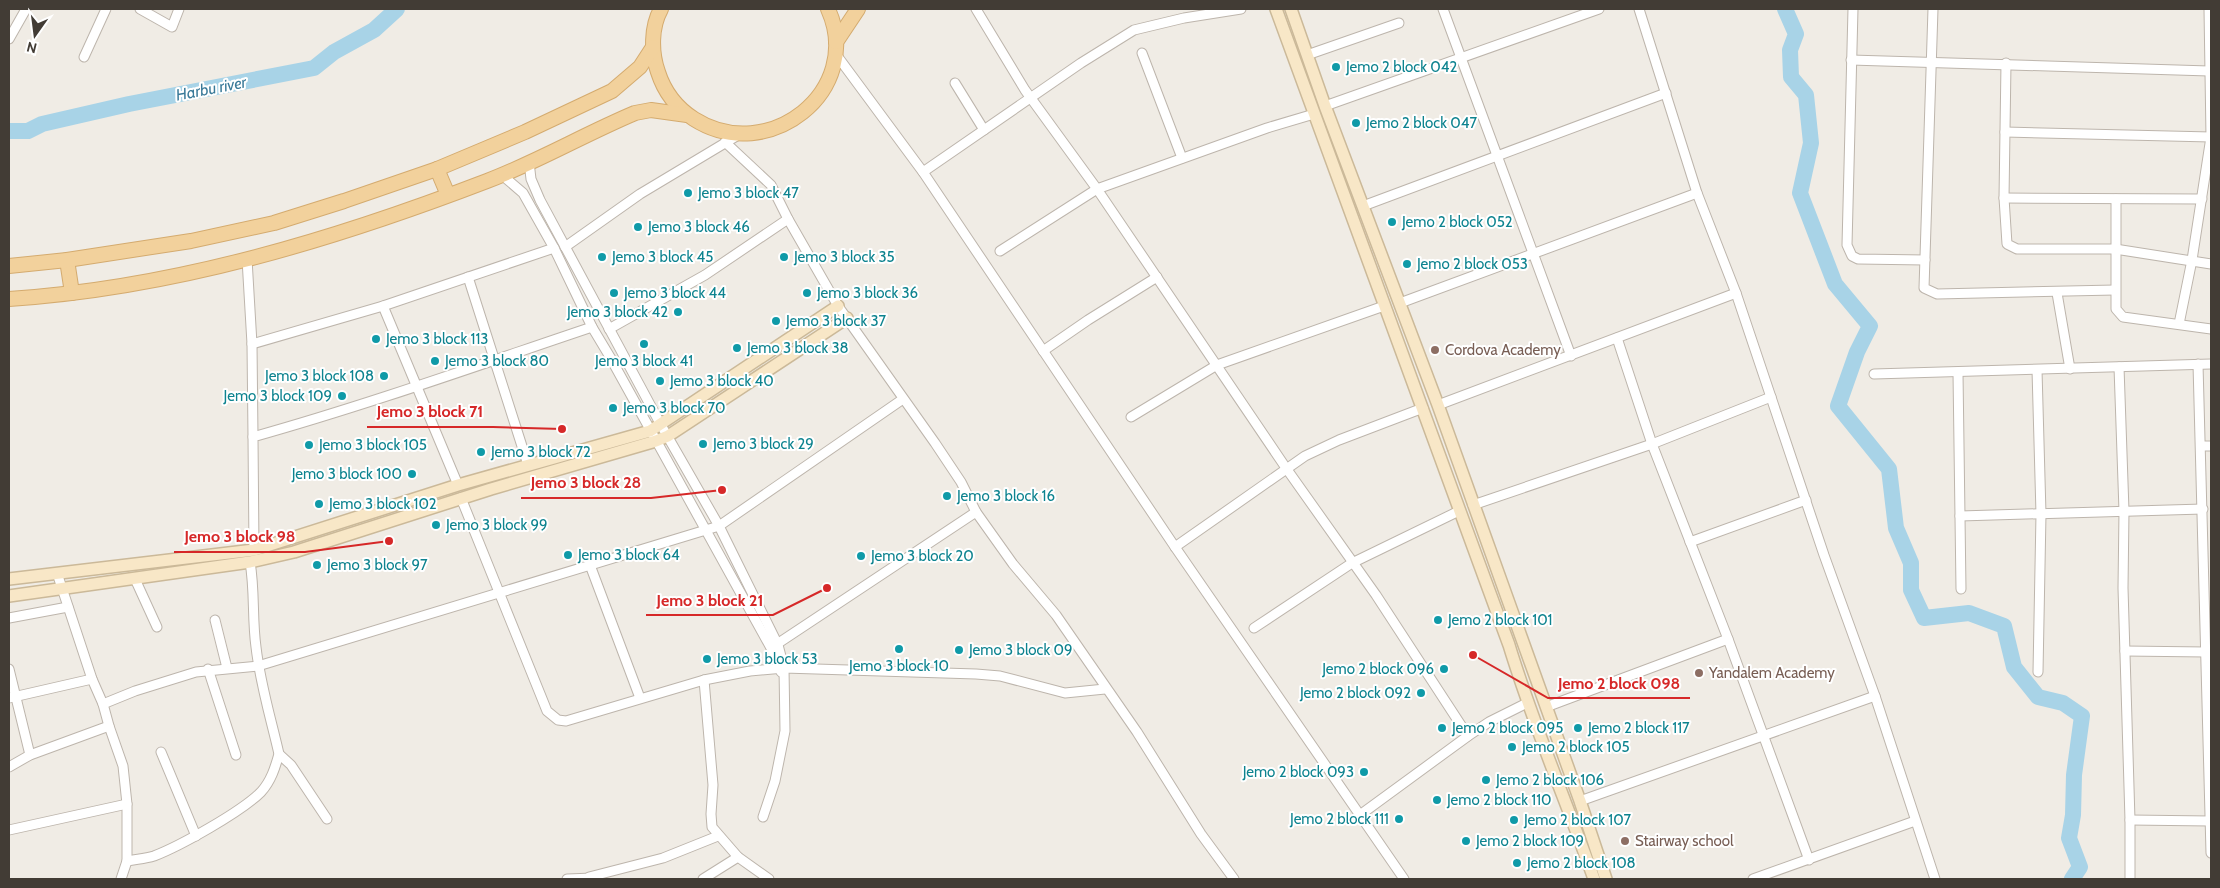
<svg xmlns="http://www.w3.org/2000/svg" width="2220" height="888" viewBox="0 0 2220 888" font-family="Cabin,sans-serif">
<rect width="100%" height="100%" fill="#f0ece5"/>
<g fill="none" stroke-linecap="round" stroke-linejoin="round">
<g stroke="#a8d3e7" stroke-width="16">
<path d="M1785,9l11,25 -6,16 1,27 15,18 5,48 -11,50 35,91 35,42 -13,26 -19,54 51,63 7,59 15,35v27l13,28 45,-5 35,13 10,41 24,30 25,6 19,13 -8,59 -1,40 -4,23 11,29 -8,12"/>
<path d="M9,131h19l14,-7 87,-20 185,-36 20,-16 40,-22 23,-21"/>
</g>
<defs>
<g id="street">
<path d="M140,9l32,18 7,-18"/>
<path d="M976,9l49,81 72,99 -97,62"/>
<path d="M1443,9l128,347"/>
<path d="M1639,9l58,184 39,100 88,262 51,141 60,183"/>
<path d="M1853,9l-6,236 5,11 6,3 67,1"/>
<path d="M1933,9l-9,279 13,6 178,-4"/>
<path d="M9,39l17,-30"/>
<path d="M835,53l88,119 252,375 229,332"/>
<path d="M1142,53l40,105"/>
<path d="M1307,55l92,-32"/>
<path d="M84,57l22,-48"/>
<path d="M1851,60l358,11"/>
<path d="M2006,63l-2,135 3,46 10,5h98l96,15"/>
<path d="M955,83l29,47"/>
<path d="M1325,106l274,-97"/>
<path d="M1314,114l-47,14 -170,61 189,279 90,127 92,141"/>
<path d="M2005,132l206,5"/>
<path d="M725,142l46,43 17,34"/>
<path d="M529,162l2,17 9,21 121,225 58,101 59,119 6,23 1,63 -10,50 -12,36"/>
<path d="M923,172l158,-109 53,-33 50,-12 57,-9"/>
<path d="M502,175l21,18 31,55 38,79 18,30 161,291 10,24"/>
<path d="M2004,198l198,1"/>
<path d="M2116,199v110l7,8 88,12"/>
<path d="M1363,206l303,-113"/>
<path d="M565,247l75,-53 100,-60"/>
<path d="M247,259l5,85 1,93"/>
<path d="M468,277l60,188"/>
<path d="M2057,293l13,76"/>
<path d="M1400,303l297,-110"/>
<path d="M383,306l75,179"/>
<path d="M2179,324l13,-64 19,-123 -2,-128"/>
<path d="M609,329l96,-54 83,-56 50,87 97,137 26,39 15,30 37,52 43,51 81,117 64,102 33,45"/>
<path d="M1617,338l35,106 76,195 81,221"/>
<path d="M252,344l131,-38 171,-58"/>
<path d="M1043,351l45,-31 69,-43"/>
<path d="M2198,364l13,489"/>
<path d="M2119,367l5,144 -1,77 7,232v59"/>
<path d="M2037,370l4,144 -3,158"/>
<path d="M1958,373l3,216"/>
<path d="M1874,374l337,-10"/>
<path d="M1438,405l298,-112"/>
<path d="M1131,417l86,-52 167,-59"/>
<path d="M2201,446h10"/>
<path d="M461,498l86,213 11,9 8,1 138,-41 46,-9 34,-3 192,6 24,2 65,17 40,-4"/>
<path d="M1473,505l179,-61 119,-47"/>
<path d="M1960,516l243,-7"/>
<path d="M1690,542l116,-42"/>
<path d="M1175,547l130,-91 34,-16 84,-32"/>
<path d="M254,550l-1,-113c114,-32 226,-72 339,-110"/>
<path d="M590,565l50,133"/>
<path d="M57,573l35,106 11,25 6,22 14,40 4,38v57l-6,18"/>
<path d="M135,579l22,48"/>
<path d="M9,618l59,-11"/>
<path d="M215,620l12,48"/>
<path d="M1254,628l98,-65 107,-52"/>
<path d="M774,646l202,-134"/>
<path d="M2125,651l81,1"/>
<path d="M9,669l21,86"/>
<path d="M208,669l28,86"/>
<path d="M704,680l9,105 -2,29 1,13 26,30 31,22"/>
<path d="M9,698l83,-19"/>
<path d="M103,704l32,-13 61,-19 62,-6 461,-140 184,-127"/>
<path d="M1546,707l182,-68"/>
<path d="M161,752l35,84"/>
<path d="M279,754l12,11 36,54"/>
<path d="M9,767l21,-12 79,-29"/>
<path d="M1580,801l295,-105"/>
<path d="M1360,815l108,-79 21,-14 38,-19"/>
<path d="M2130,820l80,1"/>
<path d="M9,830l118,-26"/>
<path d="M127,861c9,-2 18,-2 27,-5 26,-10 87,-44 107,-64 10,-11 14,-24 18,-38 -8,-35 -19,-71 -23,-107 -4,-28 -1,-56 -6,-85"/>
<path d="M589,877l74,-19 55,-22"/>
<path d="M567,879l26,-1"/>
<path d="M703,879l35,-22"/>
<path d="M1753,879l162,-58"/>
</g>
<g id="secondary">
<path d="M1276,9l233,636c24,79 57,156 85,234"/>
<path d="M1291,9l34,97 113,299 142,396 26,78"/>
<path d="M9,579l245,-29 204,-65 192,-54 188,-125"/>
<path d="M9,596l241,-34 44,-10 197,-63 165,-48 12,-5 179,-118"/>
</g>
<g id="primary">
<path d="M661,9c-10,18 -10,43 -3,63 6,19 19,36 36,47 74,47 171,-28 134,-110"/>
<path d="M836,42l22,-33"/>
<path d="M437,169l11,26"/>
<path d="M67,260l5,33"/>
<path d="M9,266l58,-6 124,-19 83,-18 70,-22 93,-32 88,-37 87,-41 28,-24 13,-20"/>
<path d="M9,299c165,-11 324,-59 478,-118 50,-19 98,-47 148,-68l16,-3 36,5"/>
</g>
</defs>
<use href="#street" stroke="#bdb5ac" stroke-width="11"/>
<use href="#secondary" stroke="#cbb999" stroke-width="14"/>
<use href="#primary" stroke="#d4ab6f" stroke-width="16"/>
<use href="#street" stroke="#fff" stroke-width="9"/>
<use href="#secondary" stroke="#f8e7c7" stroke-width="11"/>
<use href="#primary" stroke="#f2d19c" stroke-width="14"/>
</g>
<g fill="#0f9aa8" stroke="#fff" stroke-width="2">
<circle cx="1336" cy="67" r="5"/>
<circle cx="1356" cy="123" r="5"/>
<circle cx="688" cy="193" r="5"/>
<circle cx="1392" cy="222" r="5"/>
<circle cx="638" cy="227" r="5"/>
<circle cx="602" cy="257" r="5"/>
<circle cx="784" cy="257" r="5"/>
<circle cx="1407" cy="264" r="5"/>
<circle cx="614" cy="293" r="5"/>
<circle cx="807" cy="293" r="5"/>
<circle cx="678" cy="312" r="5"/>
<circle cx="776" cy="321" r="5"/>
<circle cx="376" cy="339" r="5"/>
<circle cx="644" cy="344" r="5"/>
<circle cx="737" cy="348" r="5"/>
<circle cx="435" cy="361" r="5"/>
<circle cx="384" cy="376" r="5"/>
<circle cx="660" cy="381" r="5"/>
<circle cx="342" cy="396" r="5"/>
<circle cx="613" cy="408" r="5"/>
<circle cx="703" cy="444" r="5"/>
<circle cx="309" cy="445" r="5"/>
<circle cx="481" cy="452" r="5"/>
<circle cx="412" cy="474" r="5"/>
<circle cx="947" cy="496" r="5"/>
<circle cx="319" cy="504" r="5"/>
<circle cx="436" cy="525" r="5"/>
<circle cx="568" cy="555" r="5"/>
<circle cx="861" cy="556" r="5"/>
<circle cx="317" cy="565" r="5"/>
<circle cx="1438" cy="620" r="5"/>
<circle cx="899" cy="649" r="5"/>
<circle cx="959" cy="650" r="5"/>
<circle cx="707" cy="659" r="5"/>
<circle cx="1444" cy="669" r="5"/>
<circle cx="1421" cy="693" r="5"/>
<circle cx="1442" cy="728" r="5"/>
<circle cx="1578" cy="728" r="5"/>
<circle cx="1512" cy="747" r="5"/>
<circle cx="1364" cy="772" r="5"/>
<circle cx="1486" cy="780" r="5"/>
<circle cx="1437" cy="800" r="5"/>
<circle cx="1399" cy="819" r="5"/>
<circle cx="1514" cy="820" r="5"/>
<circle cx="1466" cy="841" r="5"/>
<circle cx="1517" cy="863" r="5"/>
</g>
<g fill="#8d6e63" stroke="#fff" stroke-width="2">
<circle cx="1435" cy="350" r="5"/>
<circle cx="1699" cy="673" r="5"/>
<circle cx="1625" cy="841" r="5"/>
</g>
<g text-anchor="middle" stroke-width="4" stroke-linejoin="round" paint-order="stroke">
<g font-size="15" fill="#0d838f" stroke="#fff" text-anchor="start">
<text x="1346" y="72">Jemo 2 block 042</text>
<text x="1366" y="128">Jemo 2 block 047</text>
<text x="698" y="198">Jemo 3 block 47</text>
<text x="1402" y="227">Jemo 2 block 052</text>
<text x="648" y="232">Jemo 3 block 46</text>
<text x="612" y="262">Jemo 3 block 45</text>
<text x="794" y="262">Jemo 3 block 35</text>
<text x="1417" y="269">Jemo 2 block 053</text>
<text x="624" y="298">Jemo 3 block 44</text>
<text x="817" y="298">Jemo 3 block 36</text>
<text x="668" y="317" text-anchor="end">Jemo 3 block 42</text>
<text x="786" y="326">Jemo 3 block 37</text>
<text x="386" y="344">Jemo 3 block 113</text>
<text x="747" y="353">Jemo 3 block 38</text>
<text x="445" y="366">Jemo 3 block 80</text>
<text x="644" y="366" text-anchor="middle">Jemo 3 block 41</text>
<text x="374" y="381" text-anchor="end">Jemo 3 block 108</text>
<text x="670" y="386">Jemo 3 block 40</text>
<text x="332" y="401" text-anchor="end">Jemo 3 block 109</text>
<text x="623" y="413">Jemo 3 block 70</text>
<text x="713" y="449">Jemo 3 block 29</text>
<text x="319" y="450">Jemo 3 block 105</text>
<text x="491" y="457">Jemo 3 block 72</text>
<text x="402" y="479" text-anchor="end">Jemo 3 block 100</text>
<text x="957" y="501">Jemo 3 block 16</text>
<text x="329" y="509">Jemo 3 block 102</text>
<text x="446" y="530">Jemo 3 block 99</text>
<text x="578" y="560">Jemo 3 block 64</text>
<text x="871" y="561">Jemo 3 block 20</text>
<text x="327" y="570">Jemo 3 block 97</text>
<text x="1448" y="625">Jemo 2 block 101</text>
<text x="969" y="655">Jemo 3 block 09</text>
<text x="717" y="664">Jemo 3 block 53</text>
<text x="899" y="671" text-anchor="middle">Jemo 3 block 10</text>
<text x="1434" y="674" text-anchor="end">Jemo 2 block 096</text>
<text x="1411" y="698" text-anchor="end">Jemo 2 block 092</text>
<text x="1452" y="733">Jemo 2 block 095</text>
<text x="1588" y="733">Jemo 2 block 117</text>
<text x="1522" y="752">Jemo 2 block 105</text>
<text x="1354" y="777" text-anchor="end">Jemo 2 block 093</text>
<text x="1496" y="785">Jemo 2 block 106</text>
<text x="1447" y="805">Jemo 2 block 110</text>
<text x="1389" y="824" text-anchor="end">Jemo 2 block 111</text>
<text x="1524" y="825">Jemo 2 block 107</text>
<text x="1476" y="846">Jemo 2 block 109</text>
<text x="1527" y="868">Jemo 2 block 108</text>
</g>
<g font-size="15" fill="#785e54" stroke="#fff" text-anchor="start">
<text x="1445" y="355">Cordova Academy</text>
<text x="1709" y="678">Yandalem Academy</text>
<text x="1635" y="846">Stairway school</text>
</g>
<g font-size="16" font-style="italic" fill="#3a7a99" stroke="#fff">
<text transform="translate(211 88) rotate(-11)" y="6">Harbu river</text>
</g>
</g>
<path fill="none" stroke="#d62828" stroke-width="2" d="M562 429L493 427H367M722 490L651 498H521M389 541L305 552H174M827 588L773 615H646M1473 655L1548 698H1690"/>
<g fill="#d62828" stroke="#fff" stroke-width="2">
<circle cx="562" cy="429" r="5"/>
<circle cx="722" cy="490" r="5"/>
<circle cx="389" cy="541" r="5"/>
<circle cx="827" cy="588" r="5"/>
<circle cx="1473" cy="655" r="5"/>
</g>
<g font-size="16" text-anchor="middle" font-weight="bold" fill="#d62828" stroke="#fff" stroke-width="4" stroke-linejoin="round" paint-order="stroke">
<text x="430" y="417">Jemo 3 block 71</text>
<text x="586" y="488">Jemo 3 block 28</text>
<text x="240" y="542">Jemo 3 block 98</text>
<text x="710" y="606">Jemo 3 block 21</text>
<text x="1619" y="689">Jemo 2 block 098</text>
</g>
<rect width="2220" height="888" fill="none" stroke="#423c35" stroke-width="20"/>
<g transform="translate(35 35) rotate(194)" stroke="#ffffff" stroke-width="4" paint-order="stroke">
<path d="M0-4L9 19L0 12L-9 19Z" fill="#423c35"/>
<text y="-8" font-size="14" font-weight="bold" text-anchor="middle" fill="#423c35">N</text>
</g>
</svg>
